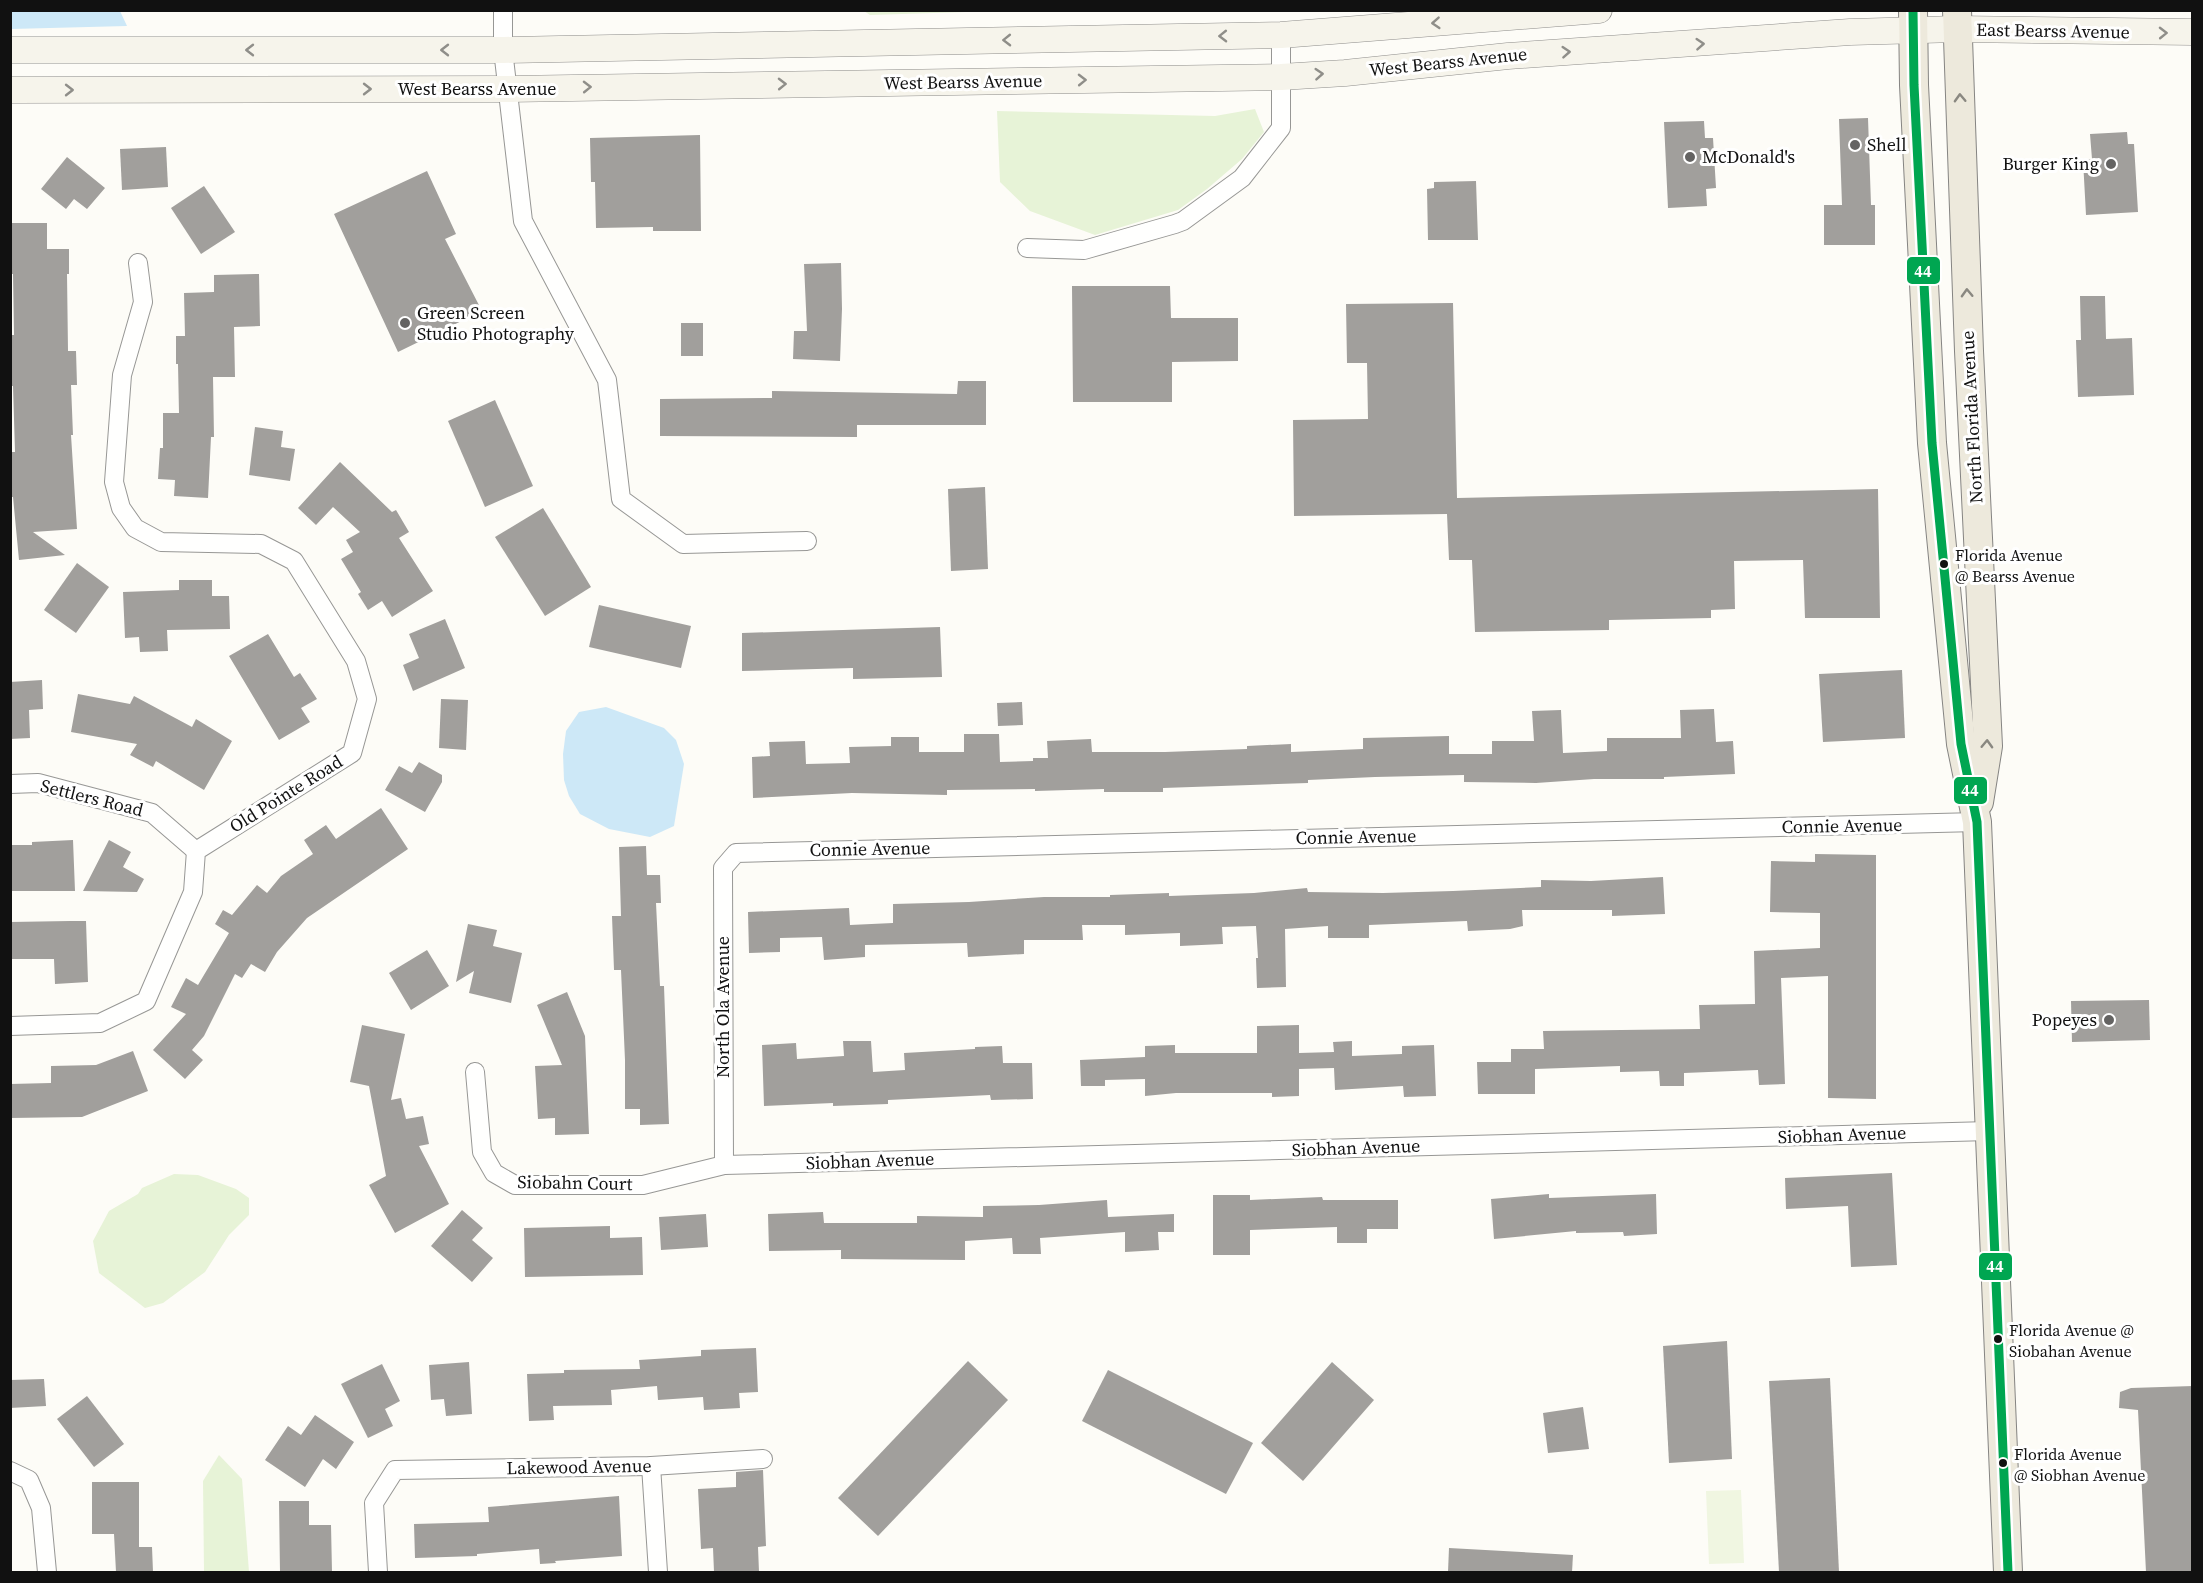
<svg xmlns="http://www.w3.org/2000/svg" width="2203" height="1583" viewBox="0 0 2203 1583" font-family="'Source Serif 4',serif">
<rect width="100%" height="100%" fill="#fdfcf7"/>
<g fill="#e7f3d7">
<path d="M864,11h134l-128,4z"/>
<path d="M1255,109l9,23 -22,27 -35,30 -29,21 -83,25 -65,-24 -30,-29 -3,-71 218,5z"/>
<path d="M174,1174l24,1 38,14 13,9v17l-20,20 -24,37 -42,31 -18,5 -46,-35 -6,-32 16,-30 29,-17 4,-6z"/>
<path d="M219,1455l23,24 7,93h-45l-1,-91z"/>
</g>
<path fill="#f0f6e1" d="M1741,1490l3,73 -35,1 -3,-73z"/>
<g fill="#cde8f7">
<path d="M10,11h110l7,15 -116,3z"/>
<path d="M606,707l58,21 12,12 8,24 -10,62 -24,11 -41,-8 -29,-15 -11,-18 -5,-16 -1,-26 3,-23 13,-19z"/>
</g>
<g fill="#a19f9c">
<path d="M1868,118l3,87h4v40h-51v-40h18l-3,-86z"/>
<path d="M1704,121l1,17h8l3,50 -10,1 1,17 -39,2 -4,-86z"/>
<path d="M2127,132l1,12h6l4,68 -52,3 -3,-55 9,-1 -2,-25z"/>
<path d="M700,135l1,96h-48v-4l-57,1 -1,-46h-4l-1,-44z"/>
<path d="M166,147l2,40 -46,3 -2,-41z"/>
<path d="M67,157l38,31 -18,21 -13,-10 -8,10 -25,-20z"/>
<path d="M427,171l29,63 -11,5 37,72 -84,41 -64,-138z"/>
<path d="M1476,181l2,59h-50l-1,-51 7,-1v-6z"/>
<path d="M204,186l31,46 -34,22 -30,-46z"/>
<path d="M10,223h37v26h22v25h-2l1,77h8l1,34h-6l2,50h-2l6,94 -44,3 32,23 -46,5 -6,-63h-3v-45h5l-2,-66h-3v-51h4l-1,-61h-3z"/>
<path d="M841,263l1,46 -2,52 -47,-2 1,-28h13l-3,-67z"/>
<path d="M259,274l1,52 -26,1 1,50h-22l1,60h-3l-3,61 -34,-2 1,-16 -17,-1 2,-31h3v-35h16l-1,-49h-2v-28h9l-1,-43 30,-1v-17z"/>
<path d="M1072,286h98l1,32h67v43l-66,1v40h-99z"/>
<path d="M2080,296h25l1,43 26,-1 2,57 -56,2 -2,-57h5z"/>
<path d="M1453,303l4,195 421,-9 2,129h-75l-2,-58 -69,1 1,48 -24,1v8l-102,2v10l-134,2 -3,-72h-23l-2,-46 -153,2 -1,-96 75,-1 -1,-56h-20l-1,-59z"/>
<rect x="681" y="323" width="22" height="33"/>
<path d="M958,381h28v44h-129v12l-197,-1v-37l112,-1v-7l185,3z"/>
<path d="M495,400l38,86 -48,21 -37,-86z"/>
<path d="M255,427l28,4 -2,16 14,2 -5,32 -41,-6z"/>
<path d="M340,462l52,50 4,-2 13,22 -10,6 34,53 -41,26 -10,-16 -14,9 -10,-16 3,-2 -20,-33 12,-7 -7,-12 14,-8 -27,-25 -17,18 -18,-17z"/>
<path d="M985,487l3,82 -37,2 -3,-82z"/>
<path d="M543,508l48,79 -46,29 -50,-79z"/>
<path d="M77,563l32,24 -33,46 -32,-23z"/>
<path d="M179,580h33v16h17l1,33 -63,1 1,21 -28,1 -1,-15 -14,1 -2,-46 56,-2z"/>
<path d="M599,605l92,21 -10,42 -92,-21z"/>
<path d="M445,619l20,49 -52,23 -10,-26 16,-7 -10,-24z"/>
<path d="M940,627l2,50 -89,2v-11l-111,3v-38z"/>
<path d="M268,634l26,43 6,-4 17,26 -16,9 9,14 -31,18 -50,-84z"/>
<path d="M1902,670l3,68 -82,4 -4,-68z"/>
<path d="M42,680l1,29 -14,1 1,28 -20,1v-57z"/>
<path d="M78,694l52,10 4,-8 58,31 4,-8 36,22 -28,49 -48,-29 -3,6 -23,-12 7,-11 -66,-12z"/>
<path d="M441,699l27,1 -2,50 -27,-2z"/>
<path d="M1022,702l1,23 -25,1 -1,-23z"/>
<path d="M1714,709l2,33 17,-1 2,33 -71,3v2h-70l-58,4 -72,-1v-7l-89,2 -67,3v3l-145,5v4h-59v-3l-69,2v-2l-88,1v5l-95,-2 -99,5 -1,-41 18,-1 -1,-14 36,-1 1,23 44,-1 -1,-16 42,-1v-9h28v15h45v-18h35l1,28 33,-1v-3h15l-1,-17 44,-2 1,13h73l82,-3v-3l44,-2v8l72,-3v-11l86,-2v18h43v-13h42l-2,-30 29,-1 2,43 44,-2v-13h74l-1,-28z"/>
<path d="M419,762l23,13v7l-17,30 -40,-22 14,-24 13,7z"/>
<path d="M381,808l27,41 -101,69 -30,34 -12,20 -14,-8 -9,14 -7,-4 -31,62 -12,14 11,10 -18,19 -32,-29 33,-36 -15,-7 15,-29 12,7 31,-52 -14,-9 8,-14 9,5 25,-30 10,8 14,-17 32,-22 -9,-14 22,-15 10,14z"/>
<path d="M73,840l2,51h-65v-46h22v-3z"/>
<path d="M109,840l22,12 -8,15 21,12 -7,13 -54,-1z"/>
<path d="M646,846l1,29h13l1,28h-5l4,83h4l5,138 -29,1v-16h-15v-49l-4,-90h-7l-2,-54h9l-2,-69z"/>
<path d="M1815,854l61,1v244l-48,-1v-122l-47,2 4,106 -26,1 -1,-15 -74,3v13h-24l-1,-15 -39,1v-6l-85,3v25h-57l-1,-32h34v-13h33l-1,-18 157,-2 -1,-24 56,-1 -1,-53 66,-3v-35l-50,-1 1,-51 44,1z"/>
<path d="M1663,877l2,37 -53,2v-6h-90l1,16 -13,3 -42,2 -1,-10 -98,4v13h-41v-12l-43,3 1,58 -29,1 -1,-30h2l-2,-32 -34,1 1,17 -43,2v-13l-55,2v-10h-43l1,15h-59v14l-56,3 -1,-14 -102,2v12l-41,3 -2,-23 -42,1v14l-31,1 -1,-41 101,-4 1,17 43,-2v-19l76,-2 75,-5h66v-2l59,-2v3l85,-3 53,-5 1,4 75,1 70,-2 88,-4v-7l50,1z"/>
<path d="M70,921h16l2,61 -33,2 -1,-25h-44v-37z"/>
<path d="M468,924l29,6 -4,16 29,7 -11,50 -42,-10 5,-22 -18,11z"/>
<path d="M427,950l22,36 -38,24 -22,-37z"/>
<path d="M567,992l18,44 4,98 -34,1v-17l-17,1 -3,-53 27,-1 -25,-60z"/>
<path d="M2149,1000l1,40 -78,2 -1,-41z"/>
<path d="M362,1025l43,9 -14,66 10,-2 5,21 17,-3 6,28 -10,2 30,58 -54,29 -26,-48 17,-9 -17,-90 -19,-4z"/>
<path d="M1299,1025v28l35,-1 -1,-10 19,-1v15l50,-2v-8l32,-1 2,51 -32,1 -1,-11 -68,4 -1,-22 -35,1v27l-27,1v-4h-96l-31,3v-17l-40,1v6h-24l-1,-26 65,-3v-11l30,-1v8h82v-27z"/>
<path d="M843,1041h28l2,31 32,-2 -1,-17 71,-4v-2l27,-1 1,17h29l1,36 -42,1 -1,-5 -102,5v4l-55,2v-3l-69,3 -2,-61 34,-2 1,16 47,-3z"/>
<path d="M133,1051l15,40 -66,26 -72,1v-34l41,-1v-17l45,-1z"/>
<path d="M1892,1173l5,92 -46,2 -3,-61 -62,3 -1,-31z"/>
<path d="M1549,1194v4l107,-4 1,40 -33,2 -1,-4 -47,1v-2l-82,8 -3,-40z"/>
<path d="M1213,1195h37v5l72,-3 1,3h75v29h-31v14h-30v-16l-87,3v25h-37z"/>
<path d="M1107,1200l1,17 66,-3v18h-16l1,18 -34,2v-20l-85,6 1,16h-28l-1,-16 -47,3v19l-124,-1v-9l-72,1 -1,-37 55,-2 1,11h93v-7l66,1v-11l56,-1z"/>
<path d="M462,1210l21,18 -11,12 21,18 -21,24 -41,-36z"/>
<path d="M706,1214l2,33 -47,3 -2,-33z"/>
<path d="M610,1226v12l32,-1 1,38 -118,2 -1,-49z"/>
<path d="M1727,1341l5,118 -63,4 -6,-117z"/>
<path d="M756,1348l2,44 -19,1 1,15 -36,2 -1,-13 -45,3 -1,-14 -46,4 1,15 -59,1 1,14 -25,1 -2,-47 37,-1v-3l76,-1 -1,-9 62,-4v-6z"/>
<path d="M968,1361l40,39 -130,136 -40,-38z"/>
<path d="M469,1362l3,52 -26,2 -2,-17 -13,1 -2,-35z"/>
<path d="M1332,1362l42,38 -71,81 -42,-38z"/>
<path d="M382,1364l18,37 -15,8 8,17 -25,12 -27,-54z"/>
<path d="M1108,1370l145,73 -27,51 -144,-73z"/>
<path d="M1830,1378l9,194h-60l-10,-191z"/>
<path d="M44,1379l2,27 -36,2v-28z"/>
<path d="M2193,1386v186h-47l-8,-162 -19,-2 1,-16 11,-4z"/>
<path d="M87,1396l37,48 -30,23 -37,-48z"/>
<path d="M1583,1407l6,42 -41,4 -5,-40z"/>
<path d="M315,1415l39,27 -18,27 -13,-10 -18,28 -40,-27 23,-34 13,9z"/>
<path d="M763,1470l3,76 -8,1 1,25h-45l-1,-24 -12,1 -3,-60 38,-2v-15z"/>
<path d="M92,1482h47v65h13l1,25h-37l-2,-38h-22z"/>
<path d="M619,1496l3,60 -67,5 1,2 -16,1 -1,-15 -62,5v2l-62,2 -1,-34 75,-2 -1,-15z"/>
<path d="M279,1501h30v24h22l1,47h-52z"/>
<path d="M1449,1548l124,7 -1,17h-124z"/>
</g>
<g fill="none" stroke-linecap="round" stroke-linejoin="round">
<defs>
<g id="minor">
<path d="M503,10v40l20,171 84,159 14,119 62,45 124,-3"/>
<path d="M1027,248l57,2 91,-26 8,-3 59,-43 39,-50v-93"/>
<path d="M10,784l28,-1 114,30 44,38"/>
<path d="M10,1026l90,-3 46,-22 47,-109 3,-41 156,-98 15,-54 -11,-38 -62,-100 -33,-17 -100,-2 -26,-14 -14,-20 -7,-26 8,-107 21,-73 -5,-39"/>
<path d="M475,1072l7,80 12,21 21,12h128l81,-20 1265,-34"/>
<path d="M724,1165l-1,-297 13,-15 1241,-31"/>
<path d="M651,1466l7,106"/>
<path d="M10,1471l19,9 12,28 6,64"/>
<path d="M378,1572l-4,-69 21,-33 256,-4 112,-7"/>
</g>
<g id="secondary">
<path d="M10,50h493l778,-15 318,-25"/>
<path d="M10,90l498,-1 773,-12 64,-4 163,-17 342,-24 107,-3 235,3"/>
</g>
<g id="primary">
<path d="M1913,10l1,75 18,358 29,301 16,78 31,750"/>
<path d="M1957,10l12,341 19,395 -9,56"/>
</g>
</defs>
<use href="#minor" stroke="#979795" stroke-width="20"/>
<use href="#secondary" stroke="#8e8d8b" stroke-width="27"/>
<use href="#primary" stroke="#858482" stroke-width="30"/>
<use href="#minor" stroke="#fffffe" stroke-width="18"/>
<use href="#secondary" stroke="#f6f4eb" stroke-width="26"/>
<use href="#primary" stroke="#ede9dc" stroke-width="28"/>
<defs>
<path id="bus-1" d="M1913,10l1,75 18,358 29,301 16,78 31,750"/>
</defs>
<use href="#bus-1" stroke="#fff" stroke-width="14"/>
<use href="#bus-1" stroke="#00a651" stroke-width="9"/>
</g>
<defs><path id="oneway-chevron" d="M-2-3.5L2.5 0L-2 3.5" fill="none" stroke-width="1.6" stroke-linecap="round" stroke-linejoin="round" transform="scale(1.5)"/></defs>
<g stroke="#8f8e89">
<use href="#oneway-chevron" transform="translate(1436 23) rotate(176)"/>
<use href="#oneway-chevron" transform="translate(2163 33) rotate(-1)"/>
<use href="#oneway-chevron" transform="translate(1223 36) rotate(179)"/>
<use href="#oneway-chevron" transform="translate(1007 40) rotate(179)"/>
<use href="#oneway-chevron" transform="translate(1700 44) rotate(-4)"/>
<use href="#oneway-chevron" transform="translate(250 50) rotate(-180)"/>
<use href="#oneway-chevron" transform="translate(445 50) rotate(-180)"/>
<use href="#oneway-chevron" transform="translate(1566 52) rotate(-4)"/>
<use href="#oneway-chevron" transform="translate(1319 74) rotate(-4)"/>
<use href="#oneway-chevron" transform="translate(1082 80) rotate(-1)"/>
<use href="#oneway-chevron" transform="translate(782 84) rotate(-1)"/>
<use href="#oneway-chevron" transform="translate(587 87) rotate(-1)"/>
<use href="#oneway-chevron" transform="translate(367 89)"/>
<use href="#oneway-chevron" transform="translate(69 90)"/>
</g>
<g stroke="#8a8881">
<use href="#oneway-chevron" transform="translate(1960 98) rotate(-92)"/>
<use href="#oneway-chevron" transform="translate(1967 293) rotate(-92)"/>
<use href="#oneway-chevron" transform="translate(1987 744) rotate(-88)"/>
</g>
<g fill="#646362" stroke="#fff" stroke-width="2">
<circle cx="1855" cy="145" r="6"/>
<circle cx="1690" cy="157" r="6"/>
<circle cx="2111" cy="164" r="6"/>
<circle cx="405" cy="323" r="6"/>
<circle cx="2109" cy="1020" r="6"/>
</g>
<g fill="#111" stroke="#fff" stroke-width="2">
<circle cx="1944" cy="564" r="5"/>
<circle cx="1998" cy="1339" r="5"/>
<circle cx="2003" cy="1463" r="5"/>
</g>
<g text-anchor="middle" stroke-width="6" stroke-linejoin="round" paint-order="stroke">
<g font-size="16" fill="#111" stroke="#fff" text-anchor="start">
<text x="1955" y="561">Florida Avenue<tspan x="1955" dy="21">@ Bearss Avenue</tspan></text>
<text x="2009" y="1336">Florida Avenue @<tspan x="2009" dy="21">Siobahan Avenue</tspan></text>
<text x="2014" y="1460">Florida Avenue<tspan x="2014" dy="21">@ Siobhan Avenue</tspan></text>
</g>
<g font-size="18" fill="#111" stroke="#fff">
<text transform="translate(2053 31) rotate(1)" y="6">East Bearss Avenue</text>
<text transform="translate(1448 62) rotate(-6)" y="6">West Bearss Avenue</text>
<text transform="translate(963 82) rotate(-1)" y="6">West Bearss Avenue</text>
<text x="477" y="95">West Bearss Avenue</text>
<text transform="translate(1972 417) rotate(-93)" y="6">North Florida Avenue</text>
<text transform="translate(286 794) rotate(-32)" y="6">Old Pointe Road</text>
<text transform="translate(92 798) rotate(14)" y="6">Settlers Road</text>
<text transform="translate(1842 826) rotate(-1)" y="6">Connie Avenue</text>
<text transform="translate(1356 837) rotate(-1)" y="6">Connie Avenue</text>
<text transform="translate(870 849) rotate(-1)" y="6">Connie Avenue</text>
<text transform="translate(723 1007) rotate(-90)" y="6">North Ola Avenue</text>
<text transform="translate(1842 1135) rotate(-2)" y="6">Siobhan Avenue</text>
<text transform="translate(1356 1148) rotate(-2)" y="6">Siobhan Avenue</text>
<text transform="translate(870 1161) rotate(-2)" y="6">Siobhan Avenue</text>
<text transform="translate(575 1183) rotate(1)" y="6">Siobahn Court</text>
<text transform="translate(579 1467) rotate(-1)" y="6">Lakewood Avenue</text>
</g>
<g font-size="18" fill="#111" stroke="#fff" text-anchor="start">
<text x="1867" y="151">Shell</text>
<text x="1702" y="163">McDonald's</text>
<text x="2099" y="170" text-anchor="end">Burger King</text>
<text x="417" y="319">Green Screen<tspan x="417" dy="21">Studio Photography</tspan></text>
<text x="2097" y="1026" text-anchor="end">Popeyes</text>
</g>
</g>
<g stroke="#fff" stroke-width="2">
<rect x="1906" y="256" width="35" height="29" rx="6" fill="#00a651"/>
<rect x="1953" y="776" width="35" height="29" rx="6" fill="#00a651"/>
<rect x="1978" y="1252" width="35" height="29" rx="6" fill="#00a651"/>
</g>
<g font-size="16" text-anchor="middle" font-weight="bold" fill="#fff">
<text x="1923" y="277">44</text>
<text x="1970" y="796">44</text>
<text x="1995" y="1272">44</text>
</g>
<rect width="2203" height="1583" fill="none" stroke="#111111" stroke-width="24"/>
</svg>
